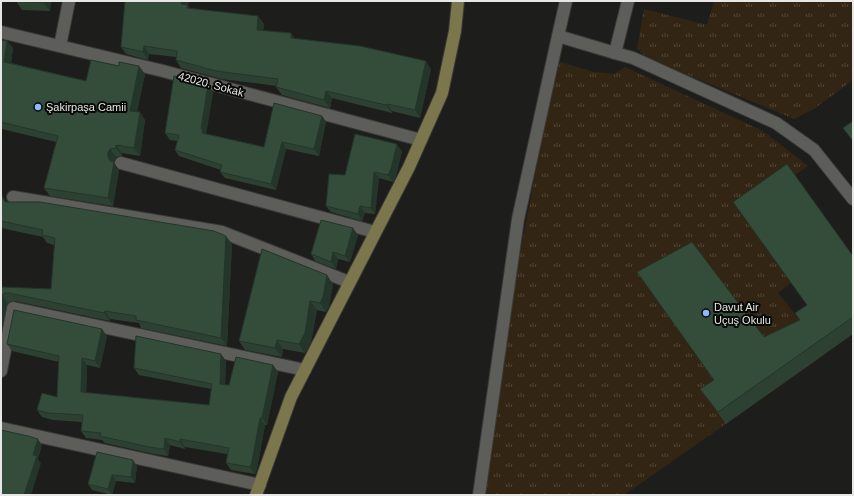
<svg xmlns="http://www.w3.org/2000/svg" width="854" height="496" viewBox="0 0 854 496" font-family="Helvetica,sans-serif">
<defs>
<pattern id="grass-tufts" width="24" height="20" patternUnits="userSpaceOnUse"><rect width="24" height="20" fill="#332513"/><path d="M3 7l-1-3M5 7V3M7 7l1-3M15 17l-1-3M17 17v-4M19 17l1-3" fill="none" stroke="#514535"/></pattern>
</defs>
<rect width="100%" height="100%" fill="#1d1e1b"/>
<g fill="url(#grass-tufts)">
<path d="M714,1h139v79l-39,29 -20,10 -147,-61 -10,-9 7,-40 63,16z"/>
<path d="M560,62l34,10 21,2 10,-7 138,64 45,35 -13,9 -4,108 -13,10 25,31 21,31 -200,140h-138l29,-214 27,-142z"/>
</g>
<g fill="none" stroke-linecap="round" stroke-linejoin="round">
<defs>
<g id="lane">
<path d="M558,36l8,-35"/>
<path d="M615,53l18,5 143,65 38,27 39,49"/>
<path d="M479,495l39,-276 40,-183 57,17 13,-52"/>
</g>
<g id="street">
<path d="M1,32l162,39 258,69"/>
<path d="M60,46l9,-45"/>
<path d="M121,163l254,69"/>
<path d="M13,197l209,35 127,50"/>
<path d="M1,371l12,-63 292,62"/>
<path d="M1,428l259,57"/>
</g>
<path id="secondary" d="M256,495l35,-98 118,-230 33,-74 13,-62 3,-30"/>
</defs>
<use href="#lane" stroke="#393937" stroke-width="14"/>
<use href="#street" stroke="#393937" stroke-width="14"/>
<use href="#secondary" stroke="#393937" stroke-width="14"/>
<use href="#lane" stroke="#5d5e5a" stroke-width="12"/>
<use href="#street" stroke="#5d5e5a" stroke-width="12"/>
<use href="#secondary" stroke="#7c764c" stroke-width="12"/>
</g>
<g fill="#2d4132" fill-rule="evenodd">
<path d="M16,1h35l-1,10 -28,-1z"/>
<path d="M125,1h64l-1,4 2,4 68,7 6,8 -1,7 28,2 4,6 136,30 -11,49 -28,-7v2l-60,-15 -2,10 -48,-13 -6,-8 1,-1 -55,-7 -41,-11 -5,-8v-3l-27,-3 -1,6 -22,-6 -5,-7z"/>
<path d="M1,40l6,1 6,7 -2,15 75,18 59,-7 -8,38 8,8 -5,36 -18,-3v3l-6,1 -2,4v2l5,7 -6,36 -63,-10 -6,-8 12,-46 -54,-13v3h-1z"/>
<path d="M208,85l5,7 -7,42 58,13 58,-31 4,6 -7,34 -33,-7 -10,41 -51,-12 -5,-6 1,-2 -42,-14 -4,-6 2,-9 -7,-1 -5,-7z"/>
<path d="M402,151l-6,25 -3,6 -14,-4 -4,36 -10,-1 -3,8 -31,-9 -5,-6 19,-31z"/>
<path d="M1,194l5,8 226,42 -5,102 -86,-18 -2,-5 -29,-4v2l-95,-20h-4l-3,2 -2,4 -5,24zM1,228l42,9 4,6 7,2 -3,44 -50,-2z"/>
<path d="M358,235l-8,27 -12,-3 -2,10 -21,-8 -4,-7z"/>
<path d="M853,256v78l-127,90 -26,-35 14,-9 50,-43 36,-17 7,-15z"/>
<path d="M333,284l-4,22 -3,6 -9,-2 -6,32 -6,11 -22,-4 -1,8 -37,-7 -6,-9z"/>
<path d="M107,336l-7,32 -13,-3 -1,28 123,12 2,-16 -72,-14 -5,-7 92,-7 -1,24h4l44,-20 5,7 -11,53h-2l-8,44 -2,5 -24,-4 -5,-7 1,-9 -42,-7v2l-15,-4 -2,11 -14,-2 -49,-11 -3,-3 -16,-2 -5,-7 1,-9 -29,-2 -11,-3 -5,-7 20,-13 2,-35 -47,-11 -5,-7z"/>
<path d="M137,466l-2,17 -19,-2 -4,14 -20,-5 -4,-6z"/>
</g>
<g fill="#243529">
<path d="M44,1h7l-1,10 -6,-8z"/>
<path d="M182,1h7l-1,4 5,8 -12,-9z"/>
<path d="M258,16l6,8 -2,14 -5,-8z"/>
<path d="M291,33l5,8 -5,-3z"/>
<path d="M7,41l6,7 -3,22 -6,-8z"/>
<path d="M144,46l5,8 -1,6 -5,-8z"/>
<path d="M426,61l5,8 -11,49 -5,-8z"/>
<path d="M139,66l6,8 -10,45 -5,-8z"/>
<path d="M208,85l5,7 -7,42 -4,-1 -1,-4z"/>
<path d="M326,91l6,7 -2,10 -6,-8z"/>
<path d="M387,104l5,7v2l-6,-8z"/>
<path d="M140,112l5,8 -5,36 -6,-8z"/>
<path d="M322,116l4,6 -7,34 -5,-7z"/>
<path d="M282,142l4,7 -10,41 -5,-6z"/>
<path d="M397,144l5,7 -6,25 -3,6 -5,-7z"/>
<path d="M116,145l6,8v3l-6,-8z"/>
<path d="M110,149l6,8 -2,4v2l5,7 -6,36 -5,-8v-45z"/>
<path d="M374,172l5,6 -4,36 -4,-6z"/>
<path d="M360,206l5,7 -3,8 -4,-7z"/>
<path d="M353,228l5,7 -8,27 -5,-6z"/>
<path d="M226,236l6,8 -5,102 -6,-8z"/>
<path d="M333,252l5,7 -2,10 -5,-7z"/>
<path d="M327,275l6,9 -4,22 -3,6 -6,-9z"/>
<path d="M2,295l6,8 -2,4 -5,24v-34z"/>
<path d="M310,301l7,9 -6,32 -6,11 -6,-9z"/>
<path d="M105,311l5,8v2l-6,-8z"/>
<path d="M102,329l5,7 -7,32 -5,-7z"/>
<path d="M277,340l6,9 -1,8 -7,-9z"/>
<path d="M221,354l5,7 -1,30 -5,-7z"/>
<path d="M82,358l5,7 -1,34 -5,-7z"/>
<path d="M273,365l5,7 -11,53 -5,-7z"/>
<path d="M260,418l5,7 -8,44 -2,5 -5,-7z"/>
<path d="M165,438l5,7 -2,11 -4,-7z"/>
<path d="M38,439l4,7 -4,13 3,4 -10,32h-7l9,-40z"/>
<path d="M180,439l5,8v2l-5,-7z"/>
<path d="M133,460l4,6 -2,17 -4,-6z"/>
<path d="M112,475l4,6 -4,14 -4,-6z"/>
</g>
<g fill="#344c3a" stroke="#243529">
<path d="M16,1h28v2z"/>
<path d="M125,1h57l-1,3 7,1 -1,3 71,8 -1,14 34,3v5l69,8 66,15 -11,49 -28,-6 -1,1 -60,-14 -2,9 -48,-13 2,-8 -62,-8 -40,-11 1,-9 -33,-5 -1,6 -22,-5z"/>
<path d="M1,40l6,1 -3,21 82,19 5,-21 28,6v-4l20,4 -9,45 10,1 -6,36 -18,-3v3l-6,1 -2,4v4l2,4 4,1 -6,36 -64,-10 14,-52 -57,-14z"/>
<path d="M174,76l34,9 -7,44h2l-1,4 62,14 10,-44 48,13 -8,33 -32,-7 -11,42 -51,-12 2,-7 -47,-15 4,-15 -14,-2z"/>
<path d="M853,121v20l-10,-13z"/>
<path d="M355,134l42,10 -6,25 -3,6 -14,-3 -3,36 -11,-2 -2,8 -32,-8 3,-32 16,1z"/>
<path d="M787,164l66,92v61l-135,95 -18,-23 14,-9 -77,-108 55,-30 72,95 36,-17 -5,-7 12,-8 -74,-103z"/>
<path d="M1,196l4,6h35l174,29 12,5 -5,102 -85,-18v-4l-31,-5 -1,2 -95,-20h-4l-3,2 -1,2v-10l50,2 4,-51 -13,-3 1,-5 -42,-9z"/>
<path d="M321,220l32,8 -8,28 -12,-4 -2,10 -20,-8z"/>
<path d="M262,249l65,26 -4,22 -3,6 -10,-2 -5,32 -6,11 -22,-4 -2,8 -36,-7z"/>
<path d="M14,310l88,19 -7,32 -13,-3 -1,34 128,13 3,-21 -78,-16 2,-32 85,18 -1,30 9,1 7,-28 37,8 -11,53h-2l-8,44 -2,5 -24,-4 3,-15 -49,-9v3l-15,-4 -1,11 -15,-2 -49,-11 1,-3 -20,-2 2,-16 -35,-2 -11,-3 5,-17 15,4 2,-41 -52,-12z"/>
<path d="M1,430l27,6 10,3 -5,16 4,1 -13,39h-23z"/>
<path d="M97,452l36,8 -2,17 -19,-2 -4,14 -20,-5z"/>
</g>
<g fill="#8bb9fc" stroke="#080807" stroke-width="1.5">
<circle cx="38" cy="107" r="4"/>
<circle cx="706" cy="313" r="4"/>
</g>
<g text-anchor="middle" stroke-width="4" stroke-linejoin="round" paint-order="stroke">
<g font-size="11" fill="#e7e8e5" stroke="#080807">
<text transform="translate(211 84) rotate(15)" y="4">42020. Sokak</text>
</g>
<g font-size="11" fill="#e7e8e5" stroke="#080807" text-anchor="start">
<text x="46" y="111">Şakirpaşa Camii</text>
<text x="714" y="311">Davut Air<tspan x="714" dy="13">Uçuş Okulu</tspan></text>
</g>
</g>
<rect width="854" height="496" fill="none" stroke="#e7e8e5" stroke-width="4"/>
</svg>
